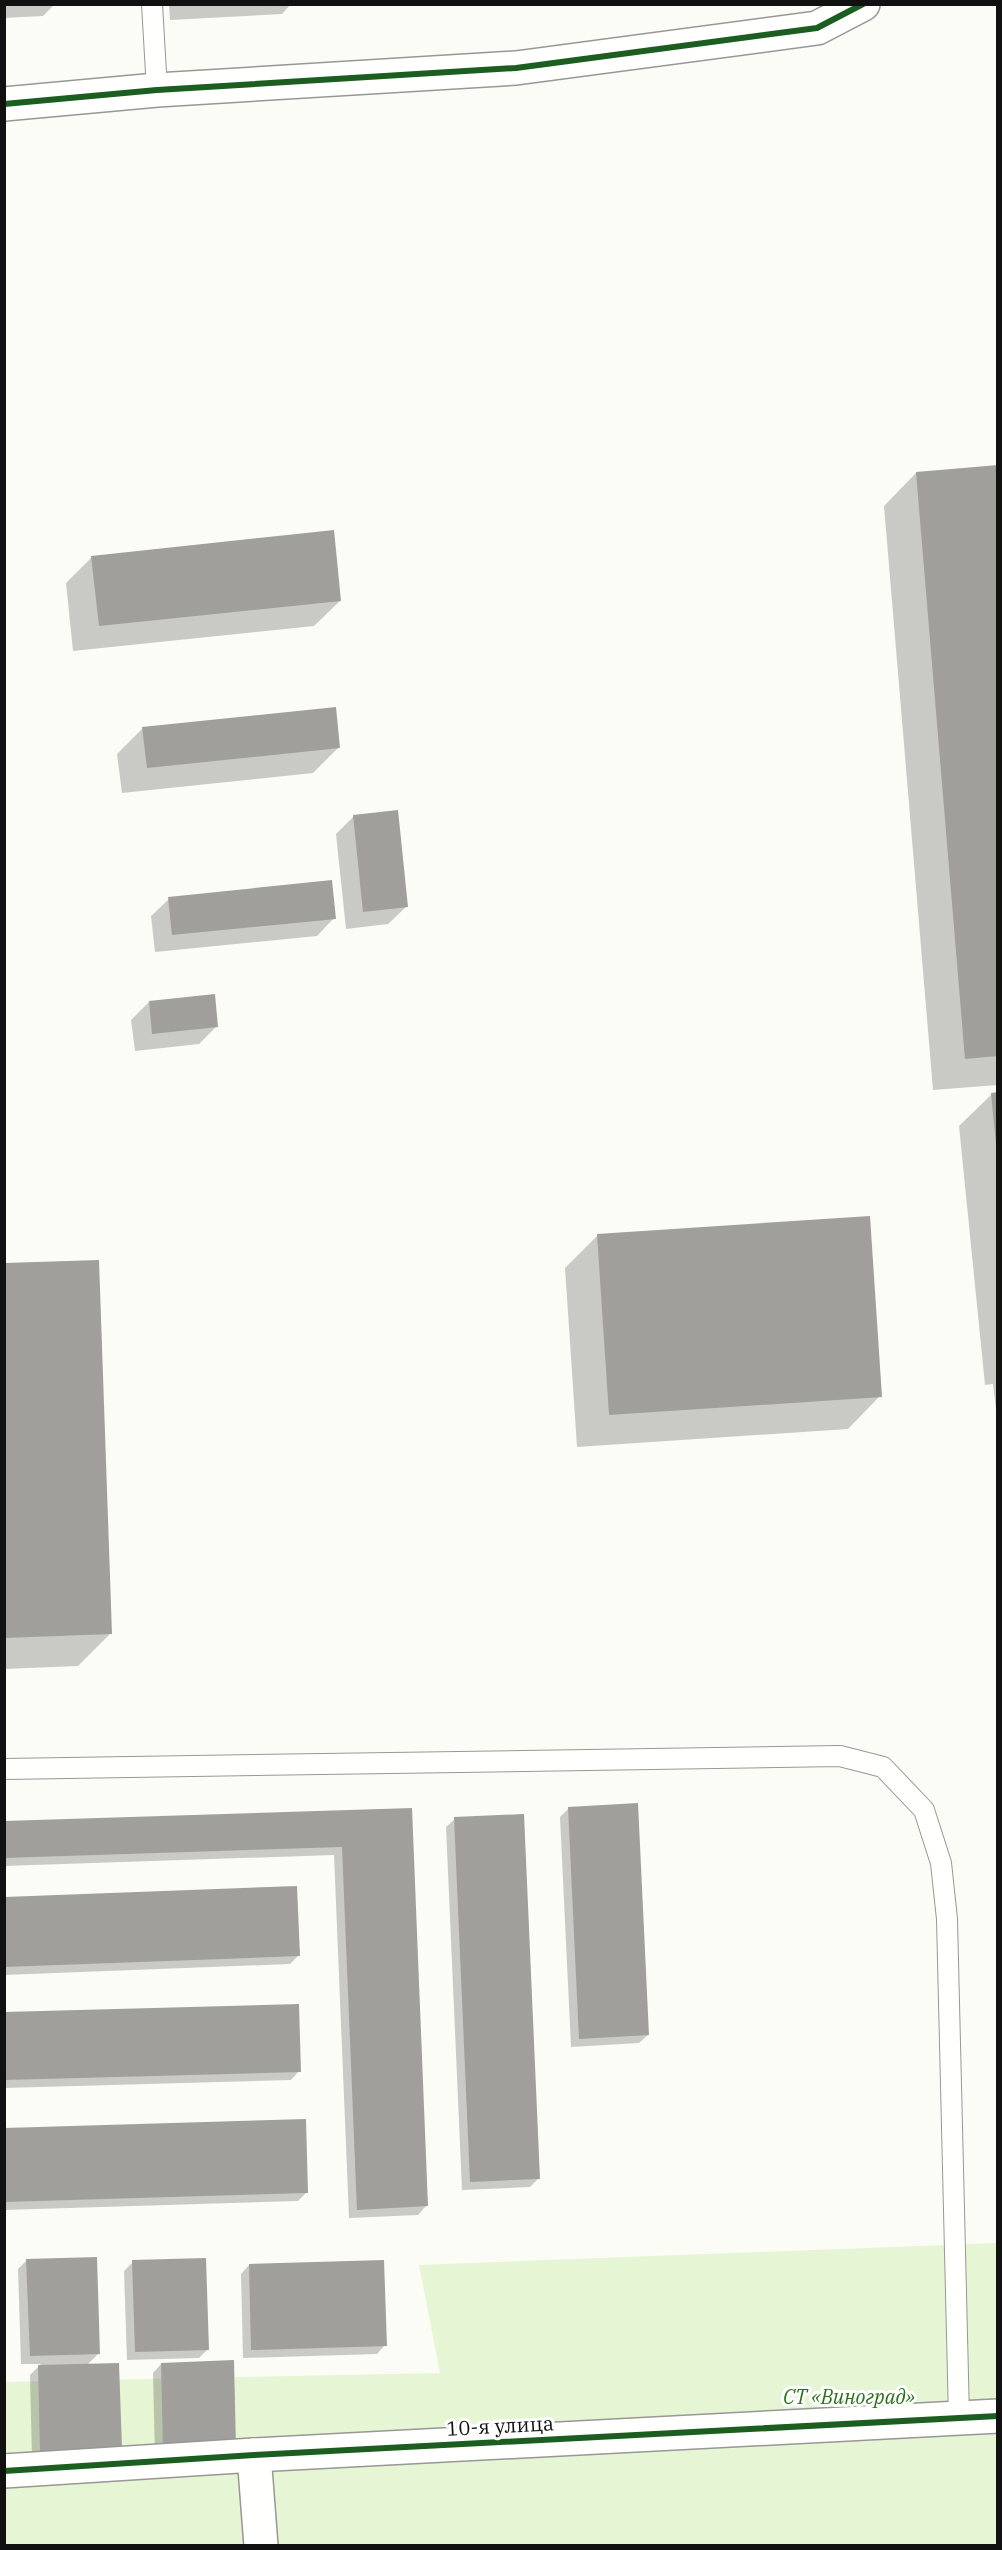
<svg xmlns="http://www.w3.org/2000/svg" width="1002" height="2550" viewBox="0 0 1002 2550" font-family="'IBM Plex Serif',serif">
<rect width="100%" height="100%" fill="#fcfcf7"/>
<path fill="#e6f5d4" d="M997,2243v302h-992l-1,-163 436,-9 -21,-108z"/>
<g fill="#0003">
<path d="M4,4h51l-12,12 -39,2z"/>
<path d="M169,4h122l-9,10 -112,6z"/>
<path d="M998,466v619l-65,5 -49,-584 32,-33z"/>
<path d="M92,557l248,44 -26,25 -241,25 -7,-68z"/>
<path d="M143,728l196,19 -26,26 -191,20 -5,-39z"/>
<path d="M354,816l52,91 -18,17 -42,5 -10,-95z"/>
<path d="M169,899l165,19 -17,18 -162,16 -4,-36z"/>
<path d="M149,1002l67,25 -17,17 -64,7 -4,-31z"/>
<path d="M998,1093v333l-5,-42 -8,1 -26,-259 33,-32z"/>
<path d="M598,1235l282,161 -32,33 -271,18 -12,-179z"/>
<path d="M4,1265l106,369 -32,32 -74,3z"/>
<path d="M569,1808l79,227 -9,8 -68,4 -11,-230z"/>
<path d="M410,1809l16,397 -8,9 -69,3 -15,-363 -330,11v-43z"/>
<path d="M455,1819l83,360 -8,8 -68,3 -16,-363z"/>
<path d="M4,1898l294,58 -8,8 -286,11z"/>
<path d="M4,2014l295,57 -8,9 -287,8z"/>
<path d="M4,2129l302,64 -8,8 -294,9z"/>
<path d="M27,2260l71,94 -11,11 33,83 -88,11 -2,-84 11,-11h-20l-3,-95z"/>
<path d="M133,2262l75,87 -9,9 -72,2 -3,-89z"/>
<path d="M249,2265l136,80 -8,9 -134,4 -2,-84z"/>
<path d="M161,2364l74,84 -80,11 -2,-86z"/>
</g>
<g fill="#a19f9c">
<path d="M998,465v591l-33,3 -49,-587z"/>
<path d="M334,530l7,71 -242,25 -8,-70z"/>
<path d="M336,707l4,41 -193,20 -5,-41z"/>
<path d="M398,810l10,97 -45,5 -10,-97z"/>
<path d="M332,880l4,39 -164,16 -4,-38z"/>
<path d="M215,994l3,33 -66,7 -3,-33z"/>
<path d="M998,1092v52h-2l-5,-51z"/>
<path d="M870,1216l12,181 -273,18 -12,-181z"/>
<path d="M99,1260l13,374 -108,4v-375z"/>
<path d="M638,1803l11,232 -70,4 -11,-232z"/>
<path d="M412,1808l16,398 -71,4 -15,-363 -338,11v-37z"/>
<path d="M524,1814l16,365 -70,3 -16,-365z"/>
<path d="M297,1886l3,70 -296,11v-70z"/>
<path d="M299,2004l2,68 -297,8v-68z"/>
<path d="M306,2119l2,74 -304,9v-74z"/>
<path d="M97,2257l3,97 -70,2 -4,-97z"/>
<path d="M206,2258l3,92 -74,2 -3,-92z"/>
<path d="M384,2260l3,86 -136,4 -2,-86z"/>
<path d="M234,2360l2,89 -73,2 -2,-88z"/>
<path d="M119,2363l3,86 -82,2 -2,-86z"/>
</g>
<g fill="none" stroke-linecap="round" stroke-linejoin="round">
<defs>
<g id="lane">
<path d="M152,4l5,86"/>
<path d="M4,1769l836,-13 43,11 41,43 17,53 6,56 12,499"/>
</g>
<g id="street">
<path d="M4,104l153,-14 359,-22 301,-40 46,-24"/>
<path d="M254,2455l7,91"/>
<path d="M4,2471l250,-16 744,-39"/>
</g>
</defs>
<use href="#lane" stroke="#979795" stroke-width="22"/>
<use href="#street" stroke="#979795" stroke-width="36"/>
<use href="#lane" stroke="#fffffe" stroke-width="20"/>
<use href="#street" stroke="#fffffe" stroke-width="33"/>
<defs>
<g id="cycleway">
<path d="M4,104l153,-14 359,-22 301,-40 46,-24"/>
<path d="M4,2471l250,-16 744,-39"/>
</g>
</defs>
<use href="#cycleway" stroke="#fff" stroke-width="10"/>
<use href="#cycleway" stroke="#1b5e20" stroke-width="6"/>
</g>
<g text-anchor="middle" stroke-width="6" stroke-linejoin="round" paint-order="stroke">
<g font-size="20" font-style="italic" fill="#2a7118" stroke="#fff">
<text x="849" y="2404">СТ «Виноград»</text>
</g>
<g font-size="20" fill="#111" stroke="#fff">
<text transform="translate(500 2426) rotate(-3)" y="7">10-я улица</text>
</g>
</g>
<rect width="1002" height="2550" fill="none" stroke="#111111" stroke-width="12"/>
</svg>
